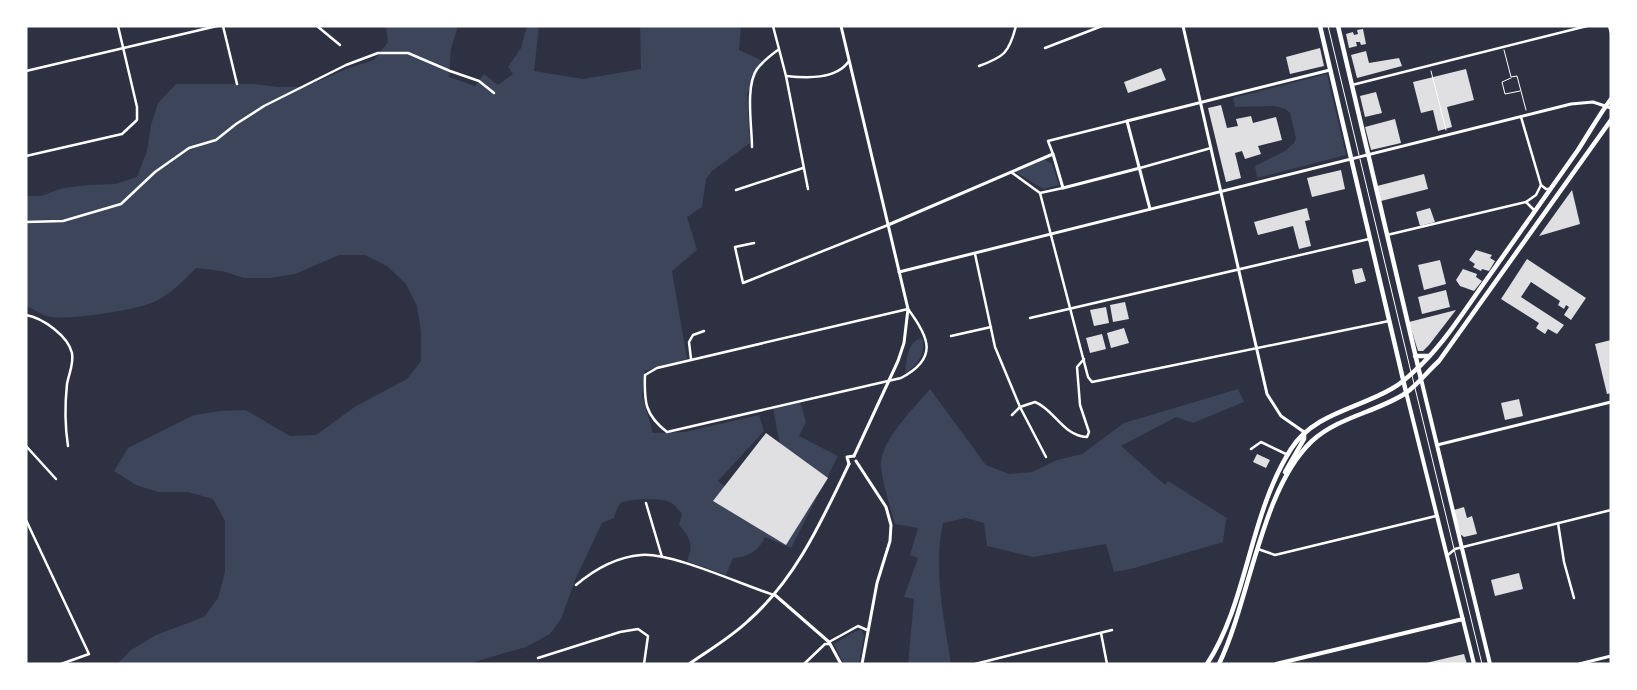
<svg xmlns="http://www.w3.org/2000/svg" width="1637" height="690" viewBox="0 0 1637 690" font-family="Roboto,sans-serif">
<rect width="100%" height="100%" fill="#2d3142"/>
<g fill="#3c4559">
<path d="M386,26h72l-7,23 -2,28 26,9 9,-12 14,11 15,-11 -5,-7 13,-19 6,-22h12l-5,45 49,8 58,-10 -1,-43h101l-2,24 24,11 -16,33 3,49 -38,28 -6,8 -4,28 -15,10 10,33 -25,21 15,88 -42,12 -3,24 11,38 32,-1 74,-17 5,16 -46,50 39,28 23,-64 -7,-37 27,-6 6,20 -7,14 39,20 -47,92 -26,-11c-5,13 -18,21 -32,21l-7,17 -39,-14c7,-16 3,-24 -8,-36l3,-11c-5,-6 -8,-11 -15,-13 -6,-3 -42,-2 -46,2 -4,3 -5,10 -7,15l-12,5 -26,55 -15,41 -11,15 -24,13 -59,17h-350l14,-14 25,-15 48,-18 14,-19 7,-26v-51l-12,-22 -25,-7h-30l-22,-7 -22,-14 14,-23 66,-33 26,-4 26,-1 44,26 26,-1 40,-29 51,-27 14,-18v-29l-4,-26 -11,-22 -19,-18 -22,-11h-26l-44,19 -25,4h-26l-22,-7 -26,-3c-12,12 -23,24 -38,32 -18,10 -87,20 -107,17 -8,-1 -17,-8 -25,-11v-110h15l22,-8 26,-3 26,-1 22,-7 10,-26 4,-26 7,-22 18,-19h77l26,3h26l43,-19 26,-8 14,-18z"/>
<path d="M1327,74l19,81 -89,23 -2,-12 30,-15 9,-8 2,-5 -6,-25 -5,-4 -11,-3 -39,1 -2,-9z"/>
<path d="M1044,159l8,5 7,21 -16,4 -29,-18z"/>
<path d="M922,338c5,13 -5,29 -17,35 2,-13 2,-32 17,-35z"/>
<path d="M930,389l56,76 23,9 23,-2 25,-12 25,-6 42,-31 114,-34 6,13 -51,21 -17,-6 -55,29 44,39 3,-4 59,37 -2,7 -2,17 -92,27 -17,3 -8,-28 -73,13 -46,-11 -3,-23 -18,-5 -23,5c-10,47 1,94 8,141h-43l6,-65 -10,-2 14,-39 -8,-3 8,-27 -23,-4c-5,-18 -12,-38 -14,-57 -3,-24 34,-60 49,-78z"/>
<path d="M861,630l3,5 -5,29h-15l-10,-20 22,-13z"/>
</g>
<g fill="#e0e0e3">
<path d="M1363,29l3,15 -5,1 -1,-3h-4l1,4 -8,2 -3,-14 7,-2 1,3 4,-1 -1,-4z"/>
<path d="M1320,48l4,18 -34,8 -4,-17z"/>
<path d="M1366,51l3,12 30,-5 3,8 -45,12 -6,-23z"/>
<path d="M1161,68l5,12 -38,13 -4,-11z"/>
<path d="M1466,69l8,31 -27,7 5,20 -14,4 -5,-21 -12,3 -8,-31z"/>
<path d="M1376,92l6,21 -17,4 -5,-21z"/>
<path d="M1221,105l6,23 11,-2 -2,-7 15,-3 2,7 23,-6 6,23 -24,6 3,8 -16,5 -3,-8 -7,2 6,25 -15,4 -18,-74z"/>
<path d="M1395,119l6,24 -30,7 -6,-23z"/>
<path d="M1341,170l4,19 -33,8 -5,-19z"/>
<path d="M1424,174l4,15 -47,12 -4,-15z"/>
<path d="M1572,190l8,34 -41,12z"/>
<path d="M1307,208l3,12 -5,1 6,25 -12,3 -6,-23 -35,9 -4,-13z"/>
<path d="M1430,208l5,14 -15,4 -4,-14z"/>
<path d="M1476,250l16,5 -2,3 5,3 -6,10 -7,-2 -1,2 -8,-4 2,-3 -6,-4z"/>
<path d="M1527,259l59,39 -15,22 -7,-5 5,-8 -3,-2 -2,4 -6,-4 2,-4 -29,-19 -10,15 43,28 -7,9 -9,-5 -3,5 -9,-6 3,-5 -38,-24z"/>
<path d="M1440,260l6,24 -22,6 -6,-25z"/>
<path d="M1362,268l4,13 -11,3 -3,-14z"/>
<path d="M1463,269l14,5 -1,3 6,4 -8,10 -14,-5 -4,-6z"/>
<path d="M1446,290l4,17 -28,7 -4,-17z"/>
<path d="M1125,302l4,17 -16,3 -3,-17z"/>
<path d="M1106,307l3,16 -15,3 -4,-16z"/>
<path d="M1456,310l-27,35 -6,6h-5l-9,-29z"/>
<path d="M1124,328l5,15 -18,5 -4,-15z"/>
<path d="M1102,334l4,15 -16,4 -4,-15z"/>
<path d="M1611,340v53l-4,1 -12,-50z"/>
<path d="M1519,399l4,17 -18,4 -4,-17z"/>
<path d="M766,433l62,45 -42,67 -73,-44z"/>
<path d="M1257,454l13,6 -4,8 -13,-6z"/>
<path d="M1464,507l3,11 5,-2 5,18 -13,3 -4,-3 -6,-24z"/>
<path d="M1519,573l4,16 -28,7 -4,-16z"/>
<path d="M1464,654l3,10h-41v-1z"/>
</g>
<g fill="none" stroke-linecap="round" stroke-linejoin="round">
<g stroke="#fff" stroke-width="1">
<path d="M1504,50l7,27 6,-1 9,34"/>
<path d="M1431,71l15,59"/>
<path d="M1511,78l-9,4 3,12 15,-3"/>
</g>
<g stroke="#fff" stroke-width="1">
<path d="M1328,26l31,129"/>
<path d="M1360,159l51,213"/>
<path d="M1412,375l2,9"/>
<path d="M1415,388l67,276"/>
</g>
<g stroke="#fff" stroke-width="2.5">
<path d="M223,26l14,58"/>
<path d="M317,26l23,19"/>
<path d="M773,26l13,50 22,113"/>
<path d="M1609,26l2,7"/>
<path d="M1045,48l57,-22"/>
<path d="M979,66c25,-9 30,-13 37,-40"/>
<path d="M26,71l191,-45"/>
<path d="M786,76c20,2 50,4 63,-15"/>
<path d="M1352,85l235,-59"/>
<path d="M1521,117l20,68 5,4h3"/>
<path d="M752,147c0,-20 -7,-61 5,-78 6,-8 13,-13 21,-19"/>
<path d="M1053,154l-5,-13 79,-20"/>
<path d="M26,156l96,-22 15,-14v-13l-19,-81"/>
<path d="M1140,168l71,-20"/>
<path d="M1011,172l29,21 48,184 4,5 297,-61"/>
<path d="M736,190l67,-22"/>
<path d="M1040,193l23,-5"/>
<path d="M1526,202l9,9"/>
<path d="M26,222l37,-1 58,-17 34,-32 34,-24 27,-8 20,-16 28,-18 82,-41 32,-12h30l42,18 29,10 15,12"/>
<path d="M1387,235l139,-33 10,-7 5,-10"/>
<path d="M754,243l-19,4 8,36 145,-58"/>
<path d="M975,254l20,93 25,60 26,50"/>
<path d="M908,309c21,28 31,49 -7,69l-234,54c-22,-17 -23,-30 -22,-57l12,-7z"/>
<path d="M26,315c17,3 42,21 46,38 2,11 -3,20 -5,31 -2,19 -2,43 1,62"/>
<path d="M1030,318l339,-79"/>
<path d="M951,336l40,-9"/>
<path d="M691,359l-2,-17 4,-7 11,-4"/>
<path d="M1012,415l8,-8 15,-5c19,7 28,34 52,35l2,-5 -9,-27 -3,-38 7,-8"/>
<path d="M26,446l30,33"/>
<path d="M1251,449l10,-7 27,13"/>
<path d="M646,503l16,54"/>
<path d="M26,520l63,134 -28,10"/>
<path d="M1558,523l6,39 10,36"/>
<path d="M1258,549l17,6 161,-39"/>
<path d="M1448,555l7,-6 156,-39"/>
<path d="M576,585c19,-16 40,-28 65,-30 30,-3 101,30 133,40"/>
<path d="M1101,633l6,31"/>
<path d="M829,642l29,-16 9,4"/>
<path d="M538,658l82,-26 18,-3 10,7 -4,28"/>
<path d="M804,664l21,-20h4"/>
<path d="M975,664l137,-34"/>
</g>
<g stroke="#fff" stroke-width="3">
<path d="M841,26l67,283 -4,34 -6,18 -44,95"/>
<path d="M1183,26l84,368 14,22 23,16"/>
<path d="M1150,209l-23,-88 203,-51"/>
<path d="M888,225l165,-71 10,34 77,-20"/>
<path d="M899,272l672,-168 22,-2 18,6"/>
<path d="M1437,445l174,-43"/>
<path d="M856,461l30,46 5,18 -1,16 -13,42 -15,81"/>
<path d="M849,464l-2,-7 7,-1"/>
<path d="M775,595l54,47 12,22"/>
<path d="M689,664c20,-14 41,-26 59,-43 48,-42 74,-101 101,-157"/>
<path d="M1579,664l32,-8"/>
</g>
<g stroke="#fff" stroke-width="4">
<path d="M1421,379l69,285"/>
<path d="M1406,392l68,272"/>
<path d="M1276,664l187,-45"/>
</g>
<g stroke="#fff" stroke-width="4.5">
<path d="M1320,26l86,366"/>
<path d="M1338,26l83,353"/>
<path d="M1415,356h14"/>
<path d="M1285,472l19,-33v-7"/>
<path d="M1207,664c41,-63 42,-149 84,-215 23,-36 67,-40 102,-61 11,-6 20,-16 29,-24 23,-23 41,-51 60,-78 32,-45 64,-91 96,-136 11,-17 21,-35 33,-51"/>
<path d="M1219,664c31,-64 42,-175 93,-223 26,-24 65,-29 94,-48 12,-9 22,-22 33,-32l172,-241"/>
</g>
</g>
<rect width="1637" height="690" fill="none" stroke="#ffffff" stroke-width="55"/>
</svg>
